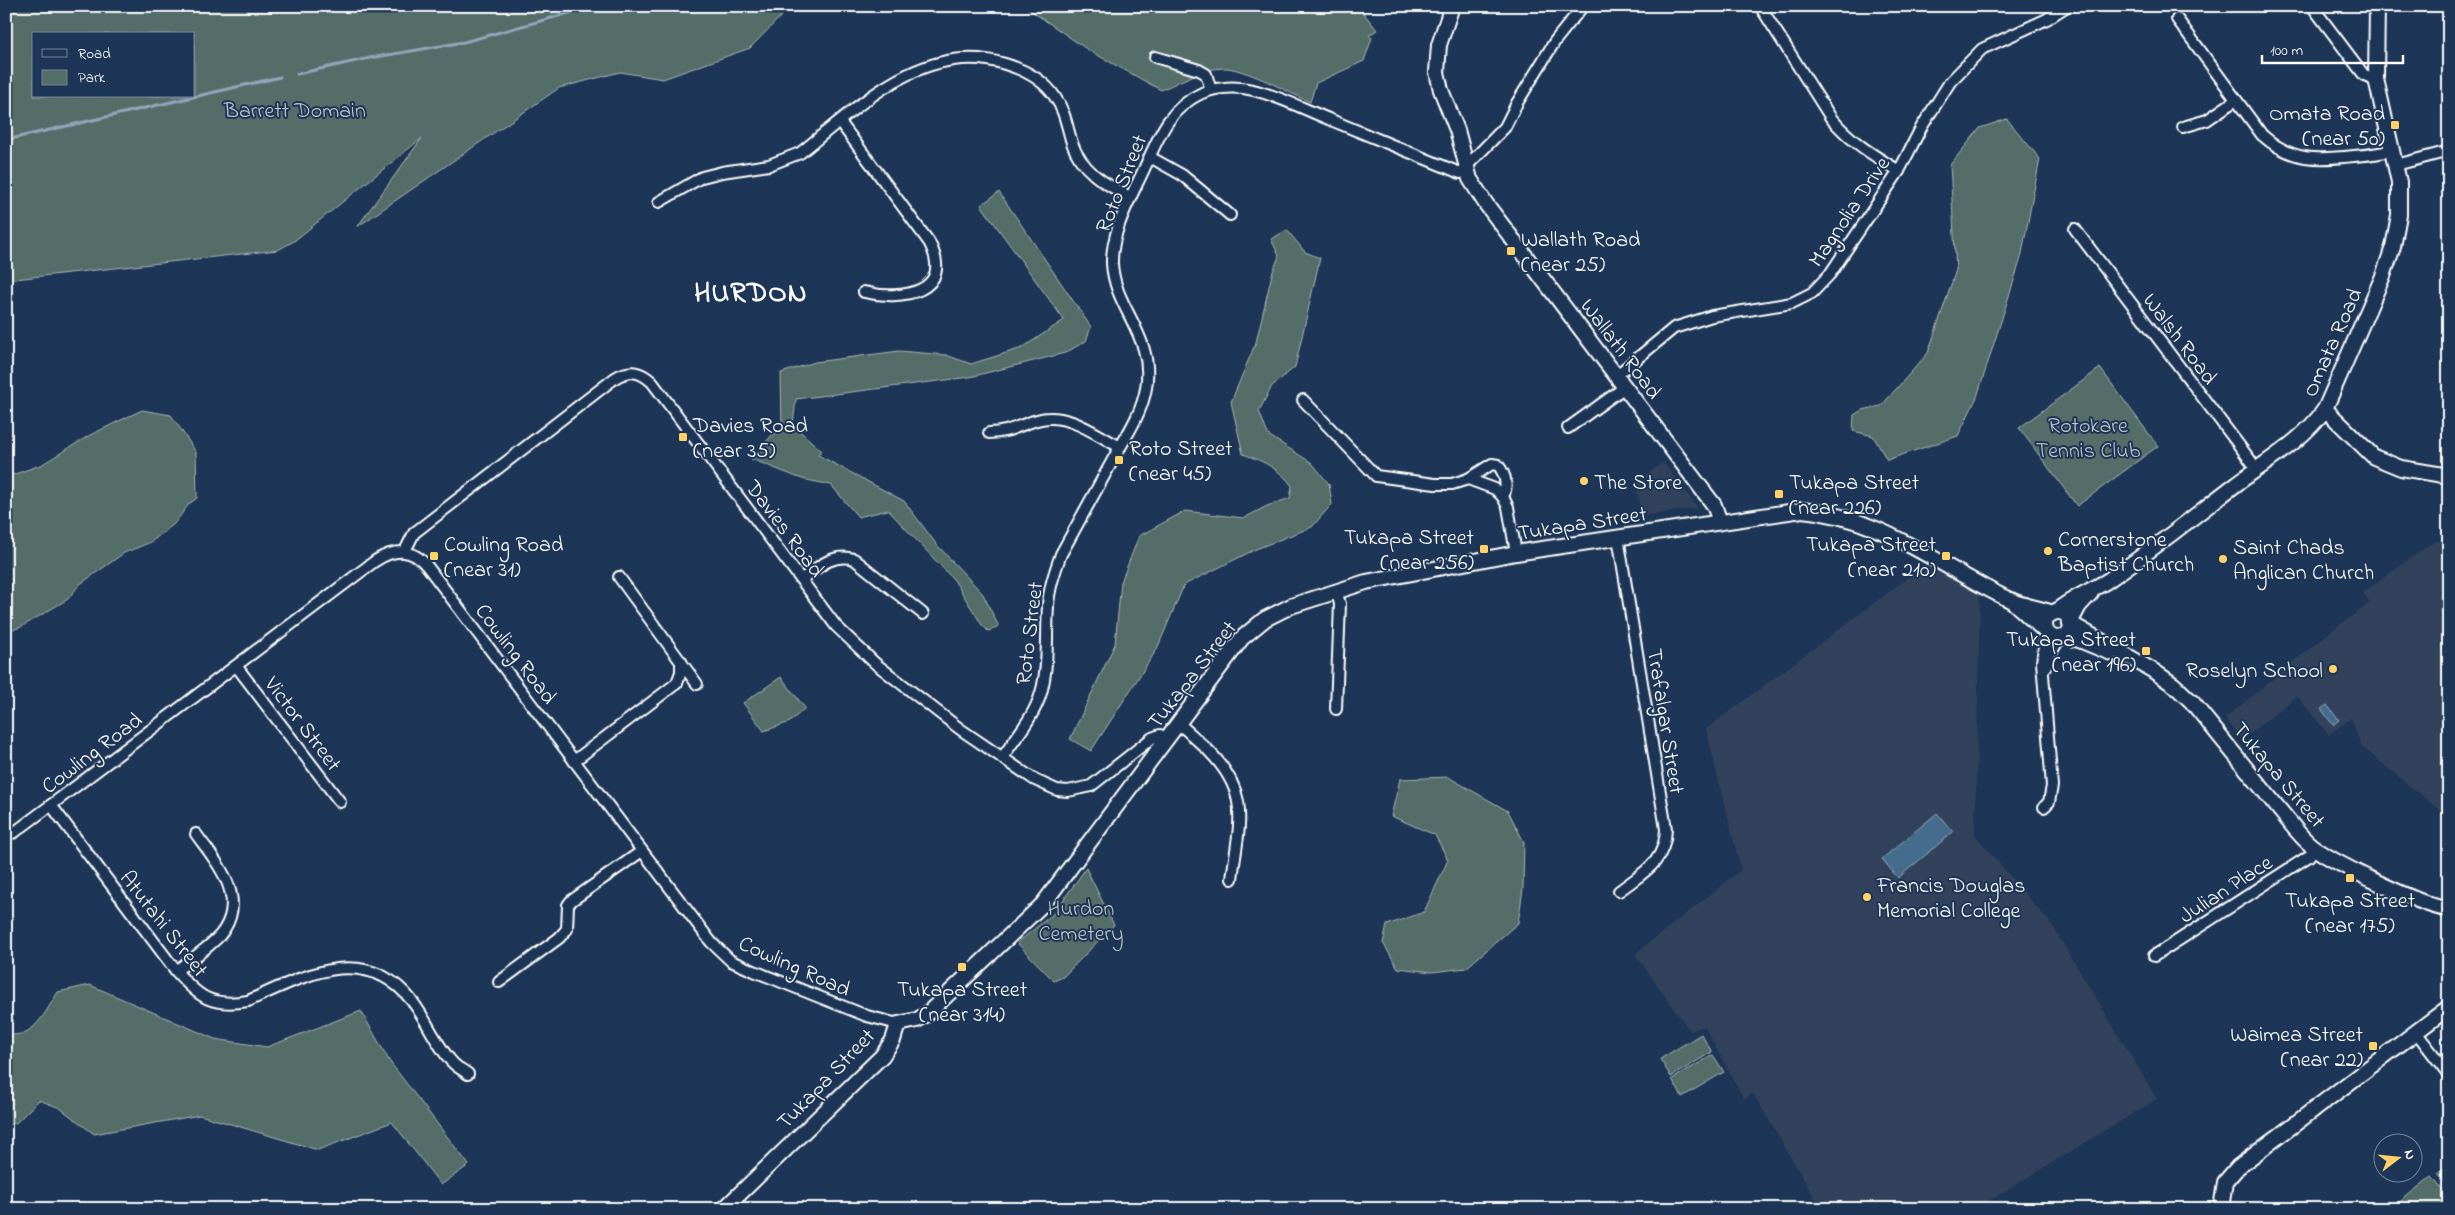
<svg xmlns="http://www.w3.org/2000/svg" width="2455" height="1215" viewBox="0 0 2455 1215" font-family="'Indie Flower',sans-serif">
<rect width="100%" height="100%" fill="#1d3557"/>
<filter id="ink" filterUnits="userSpaceOnUse"><feTurbulence type="fractalNoise" baseFrequency=".02" numOctaves="2"/><feDisplacementMap in="SourceGraphic" scale="10" xChannelSelector="R" yChannelSelector="G"/><feConvolveMatrix kernelMatrix="1 2 1 2 8 2 1 2 1" color-interpolation-filters="sRGB"/></filter>
<g filter="url(#ink)">
<g fill="#30425c">
<path d="M1663,462l35,46 -57,8 -5,-33z"/>
<path d="M2435,541l14,1v276l-88,-72 -10,-28 -22,17 -32,-39 -55,44 -17,-22 106,-87 39,-28 -7,-11z"/>
<path d="M1930,561l50,32 -5,242 77,90 105,174 -181,110h-155l-68,-116 -9,6 -40,-73 -14,5 -55,-77 106,-84 -35,-141z"/>
</g>
<g fill="#556d69" stroke="#aab6b4" fill-rule="evenodd">
<path d="M6,6h785l-41,42 -87,31 -43,-7 -61,16 -202,139 65,-89 -128,103 -16,9 -272,30zM34,34h160v62h-160z"/>
<path d="M1024,6h334l19,24 -8,5 3,3 -8,23 -48,22 -6,19c-20,-9 -67,-35 -87,-34 -22,1 -43,14 -62,22l-73,-40z"/>
<path d="M2007,119l33,40 -19,99 -44,139 -19,39 -71,24 -14,-24 -20,-5 1,-16 8,-5 19,-4 47,-53 28,-83 -6,-105 30,-37z"/>
<path d="M999,192l92,135 -5,14 -21,12 -95,24 -174,22 -3,26 29,26 -4,4 86,46 33,44 46,49 15,31 -1,3 -9,3 -6,-6 -28,-45 -66,-70 -30,7 -27,-32 -29,-6 -51,-20 21,-24 10,-5 -1,-57 34,-11 84,-11 47,4 25,9 51,-16 42,-28 -83,-115z"/>
<path d="M1287,230l18,22 15,6 -25,109 -23,19 -13,25 9,24 44,28 17,21 3,20 -20,23 -56,22 -72,36 -27,64 -66,102 -21,-12 45,-95 6,-62 18,-46 46,-25 59,7 23,-12 23,-8 2,-12c-12,-17 -29,-25 -49,-32l-12,-52 25,-60 16,-68 7,-18 -8,-17z"/>
<path d="M2100,368l58,78 -81,60 -58,-78z"/>
<path d="M142,410l29,5 25,37 1,46 -8,6 -15,20 -23,18 -27,11 -45,32 -11,14 -47,28 -15,5v-155l35,-12 49,-30z"/>
<path d="M781,677l24,31 -15,14 -26,9 -21,-28z"/>
<path d="M1448,777l60,34 16,31 -1,47 -5,34 -52,45 -34,4 -34,-4 -15,-25 4,-18 37,-13 24,-52 -13,-25 -44,-19 9,-37z"/>
<path d="M1086,868l28,57 -51,52 -9,4 -37,-38 37,-30z"/>
<path d="M90,985l125,54 52,8 94,-36 29,51 79,103 -28,20 -49,-63 -74,28 -118,-35 -106,19 -34,-26 -21,-8 -23,23 -10,2v-91c28,6 39,-22 52,-42z"/>
<path d="M1701,1034l11,18 -41,25 -11,-18z"/>
<path d="M1713,1055l11,17 -42,25 -10,-18z"/>
<path d="M2449,1164v23l-11,-14z"/>
<path d="M2432,1176l17,21v12h-58z"/>
</g>
<g fill="#446c8c" stroke="#8fa7ba">
<path d="M2327,705l12,15 -6,5 -12,-16z"/>
<path d="M1937,813l16,19 -55,46 -16,-19z"/>
</g>
<g fill="none" stroke-linecap="round" stroke-linejoin="round">
<g stroke="#8fa7ba" stroke-width="3">
<path d="M297,74l73,-16 94,-16 131,-36"/>
<path d="M6,140l274,-63"/>
</g>
<defs>
<g id="street">
<path d="M1760,6l71,112c20,24 42,37 68,53"/>
<path d="M2315,10l49,65 12,4"/>
<path d="M2177,19l85,116c30,27 55,25 92,21 13,-1 26,-2 38,-6"/>
<path d="M1155,57l44,13 7,4 5,16"/>
<path d="M840,122l89,120c27,51 -28,59 -65,50"/>
<path d="M2183,127l24,-7 29,-20"/>
<path d="M1150,157l32,18 48,40"/>
<path d="M2396,165l53,-14"/>
<path d="M659,202l43,-25 20,-5 47,-7 31,-12c58,-46 124,-114 205,-89 20,6 39,16 50,33 10,14 12,30 17,46 10,29 34,41 59,55"/>
<path d="M2075,229l182,240"/>
<path d="M1617,375l57,-47 38,-12 80,-13 20,-10 18,-19 69,-103 22,-43 29,-46 32,-33 65,-30 20,-13"/>
<path d="M1303,400l73,76 59,8h17l16,-5 27,10 8,8 5,10 8,46"/>
<path d="M1568,428l57,-41"/>
<path d="M989,433c20,0 30,-8 48,-13 29,-9 58,14 83,27"/>
<path d="M1468,479l24,-15 6,1c8,10 10,20 5,32"/>
<path d="M1618,537l48,292c-1,34 -22,43 -47,62"/>
<path d="M405,551l9,-18 201,-155c15,-9 25,-7 37,4l184,244 40,38 84,65 75,51 22,10 11,1 23,-5 61,-48 8,-3 5,4"/>
<path d="M619,577l78,107"/>
<path d="M801,580c17,-13 31,-27 53,-21l69,55"/>
<path d="M237,667l103,135"/>
<path d="M2045,668l5,-14 10,-16"/>
<path d="M1336,709l4,-105 -4,-14"/>
<path d="M1178,723c10,8 19,17 29,26 45,45 32,73 25,130"/>
<path d="M1002,758c14,-21 32,-41 39,-65 8,-28 5,-58 7,-87 1,-18 7,-35 13,-52 18,-33 36,-65 54,-98 12,-21 27,-43 31,-68 9,-52 -31,-78 -34,-124 -1,-34 20,-68 33,-97 14,-31 24,-59 57,-74 15,-6 35,-7 51,-3 26,6 53,20 78,30 43,18 86,35 129,53l45,-46 12,-24 38,-62 28,-35"/>
<path d="M574,761l103,-78 4,-11v-11"/>
<path d="M51,805l125,166c23,27 36,36 72,30 54,-24 117,-60 164,0 15,19 24,44 40,61 4,5 11,8 16,12"/>
<path d="M2044,807l5,-5 3,-16 -10,-124 3,-22 5,-5"/>
<path d="M6,835l9,-3 36,-27 324,-244c19,-12 36,-14 52,5l284,376 20,19 23,10 113,45 31,8"/>
<path d="M2154,956l155,-100 6,-8"/>
<path d="M176,971c15,-12 33,-23 45,-37 28,-36 -4,-71 -25,-100"/>
<path d="M499,982l60,-44 8,-9 1,-24 3,-4 71,-50"/>
<path d="M2416,1032l33,43"/>
</g>
<g id="secondary">
<path d="M1452,6l-13,39 -2,27 4,18 16,40 13,49 16,25 228,301 6,17"/>
<path d="M2325,409l49,48 27,11 48,8"/>
<path d="M2011,600l36,33"/>
<path d="M2055,612c16,-14 34,-20 52,-31 44,-30 86,-64 128,-96 30,-23 68,-44 90,-76l58,-133 10,-29 6,-32v-33l-23,-103 1,-73"/>
<circle cx="2058" cy="625" r="13"/>
<path d="M2070,623l82,47 22,15 18,17 104,128c6,7 12,14 20,19 19,14 111,60 133,60"/>
<path d="M2070,623l9,-17 12,-13"/>
<path d="M2064,636l15,4 32,13"/>
<path d="M724,1209l158,-153 11,-16 5,-16 19,-4 10,-6 116,-110 199,-266 23,-19 26,-13 75,-24 150,-29 286,-43c82,7 137,57 208,90 13,6 29,8 43,13"/>
<path d="M2221,1209l4,-27 13,-15 211,-160"/>
</g>
</defs>
<use href="#street" stroke="#fff" stroke-width="14"/>
<use href="#secondary" stroke="#fff" stroke-width="18"/>
<use href="#street" stroke="#1d3557" stroke-width="10"/>
<use href="#secondary" stroke="#1d3557" stroke-width="14"/>
</g>
</g>
<g fill="#ffd166" stroke="#1d3557" stroke-width="2">
<rect x="2390" y="120" width="10" height="10" rx="2.5"/>
<rect x="1506" y="246" width="10" height="10" rx="2.5"/>
<rect x="678" y="432" width="10" height="10" rx="2.5"/>
<rect x="1114" y="455" width="10" height="10" rx="2.5"/>
<circle cx="1584" cy="481" r="5"/>
<rect x="1774" y="489" width="10" height="10" rx="2.5"/>
<rect x="1479" y="544" width="10" height="10" rx="2.5"/>
<circle cx="2048" cy="551" r="5"/>
<rect x="429" y="551" width="10" height="10" rx="2.5"/>
<rect x="1941" y="551" width="10" height="10" rx="2.5"/>
<circle cx="2223" cy="559" r="5"/>
<rect x="2141" y="646" width="10" height="10" rx="2.5"/>
<circle cx="2333" cy="669" r="5"/>
<rect x="2345" y="873" width="10" height="10" rx="2.5"/>
<circle cx="1867" cy="897" r="5"/>
<rect x="957" y="962" width="10" height="10" rx="2.5"/>
<rect x="2368" y="1041" width="10" height="10" rx="2.5"/>
</g>
<g text-anchor="middle" stroke-width="4" stroke-linejoin="round" paint-order="stroke">
<g font-size="22" fill="#bbc5c3" stroke="#1d3557">
<text x="295" y="117">Barrett Domain</text>
<text x="2088" y="432">Rotokare<tspan x="2088" dy="25">Tennis Club</tspan></text>
<text x="1081" y="915">Hurdon<tspan x="1081" dy="25">Cemetery</tspan></text>
</g>
<g font-size="22" fill="#fff" stroke="#1d3557" text-anchor="start">
<text x="2385" y="120" text-anchor="end">Omata Road<tspan x="2385" dy="25">(near 50)</tspan></text>
<text x="1521" y="246">Wallath Road<tspan x="1521" dy="25">(near 25)</tspan></text>
<text x="693" y="432">Davies Road<tspan x="693" dy="25">(near 35)</tspan></text>
<text x="1129" y="455">Roto Street<tspan x="1129" dy="25">(near 45)</tspan></text>
<text x="1594" y="489">The Store</text>
<text x="1789" y="489">Tukapa Street<tspan x="1789" dy="25">(near 226)</tspan></text>
<text x="1474" y="544" text-anchor="end">Tukapa Street<tspan x="1474" dy="25">(near 256)</tspan></text>
<text x="2058" y="546">Cornerstone<tspan x="2058" dy="25">Baptist Church</tspan></text>
<text x="444" y="551">Cowling Road<tspan x="444" dy="25">(near 31)</tspan></text>
<text x="1936" y="551" text-anchor="end">Tukapa Street<tspan x="1936" dy="25">(near 210)</tspan></text>
<text x="2233" y="554">Saint Chads<tspan x="2233" dy="25">Anglican Church</tspan></text>
<text x="2136" y="646" text-anchor="end">Tukapa Street<tspan x="2136" dy="25">(near 196)</tspan></text>
<text x="2323" y="677" text-anchor="end">Roselyn School</text>
<text x="1877" y="892">Francis Douglas<tspan x="1877" dy="25">Memorial College</tspan></text>
<text x="2350" y="907" text-anchor="middle">Tukapa Street<tspan x="2350" dy="25">(near 175)</tspan></text>
<text x="962" y="996" text-anchor="middle">Tukapa Street<tspan x="962" dy="25">(near 314)</tspan></text>
<text x="2363" y="1041" text-anchor="end">Waimea Street<tspan x="2363" dy="25">(near 22)</tspan></text>
</g>
<g font-size="22" fill="#fff" stroke="#1d3557">
<text transform="translate(1120 183) rotate(-68)" y="8">Roto Street</text>
<text transform="translate(1848 211) rotate(-56)" y="8">Magnolia Drive</text>
<text transform="translate(2181 338) rotate(53)" y="8">Walsh Road</text>
<text transform="translate(2331 342) rotate(-66)" y="8">Omata Road</text>
<text transform="translate(1622 348) rotate(53)" y="8">Wallath Road</text>
<text transform="translate(1582 522) rotate(-9)" y="8">Tukapa Street</text>
<text transform="translate(786 528) rotate(53)" y="8">Davies Road</text>
<text transform="translate(1028 633) rotate(-83)" y="8">Roto Street</text>
<text transform="translate(517 653) rotate(53)" y="8">Cowling Road</text>
<text transform="translate(1191 674) rotate(-52)" y="8">Tukapa Street</text>
<text transform="translate(1667 721) rotate(81)" y="8">Trafalgar Street</text>
<text transform="translate(304 723) rotate(53)" y="8">Victor Street</text>
<text transform="translate(91 752) rotate(-37)" y="8">Cowling Road</text>
<text transform="translate(2280 774) rotate(50)" y="8">Tukapa Street</text>
<text transform="translate(2225 888) rotate(-33)" y="8">Julian Place</text>
<text transform="translate(165 923) rotate(52)" y="8">Atutahi Street</text>
<text transform="translate(795 965) rotate(24)" y="8">Cowling Road</text>
<text transform="translate(825 1078) rotate(-46)" y="8">Tukapa Street</text>
</g>
<g font-size="28" font-weight="bold" letter-spacing="1" fill="#fff" stroke="#1d3557">
<text x="751" y="301">HURDON</text>
</g>
</g>
<rect width="2455" height="1215" fill="none" stroke="#1d3557" stroke-width="25"/>
<rect x="12" y="12" width="2430" height="1190" fill="none" stroke="#fff" stroke-width="2" filter="url(#ink)"/>
<rect x="32" y="32" width="162" height="65" fill="#1d3557" stroke="#77869a"/>
<rect x="42" y="49" width="25" height="8" fill="#1d3557" stroke="#77869a"/>
<text x="78" y="58" font-size="15" fill="#ffffff">Road</text>
<rect x="42" y="70" width="25" height="15" fill="#556d69" stroke="#77869a"/>
<text x="78" y="82" font-size="15" fill="#ffffff">Park</text>
<g transform="translate(2398 1158) rotate(74)"><circle r="24" fill="#1d3557" stroke="#77869a"/>
<path d="M0-4L9 19L0 12L-9 19Z" fill="#ffd166"/>
<text y="-8" font-size="14" font-weight="bold" text-anchor="middle" fill="#ffffff">N</text>
</g>
<path d="M2262 55v8h141v-8" fill="none" stroke="#ffffff" stroke-width="2.5"/>
<text x="2270" y="55" font-size="15" fill="#ffffff" stroke="#1d3557" stroke-width="4" paint-order="stroke">100 m</text>
</svg>
